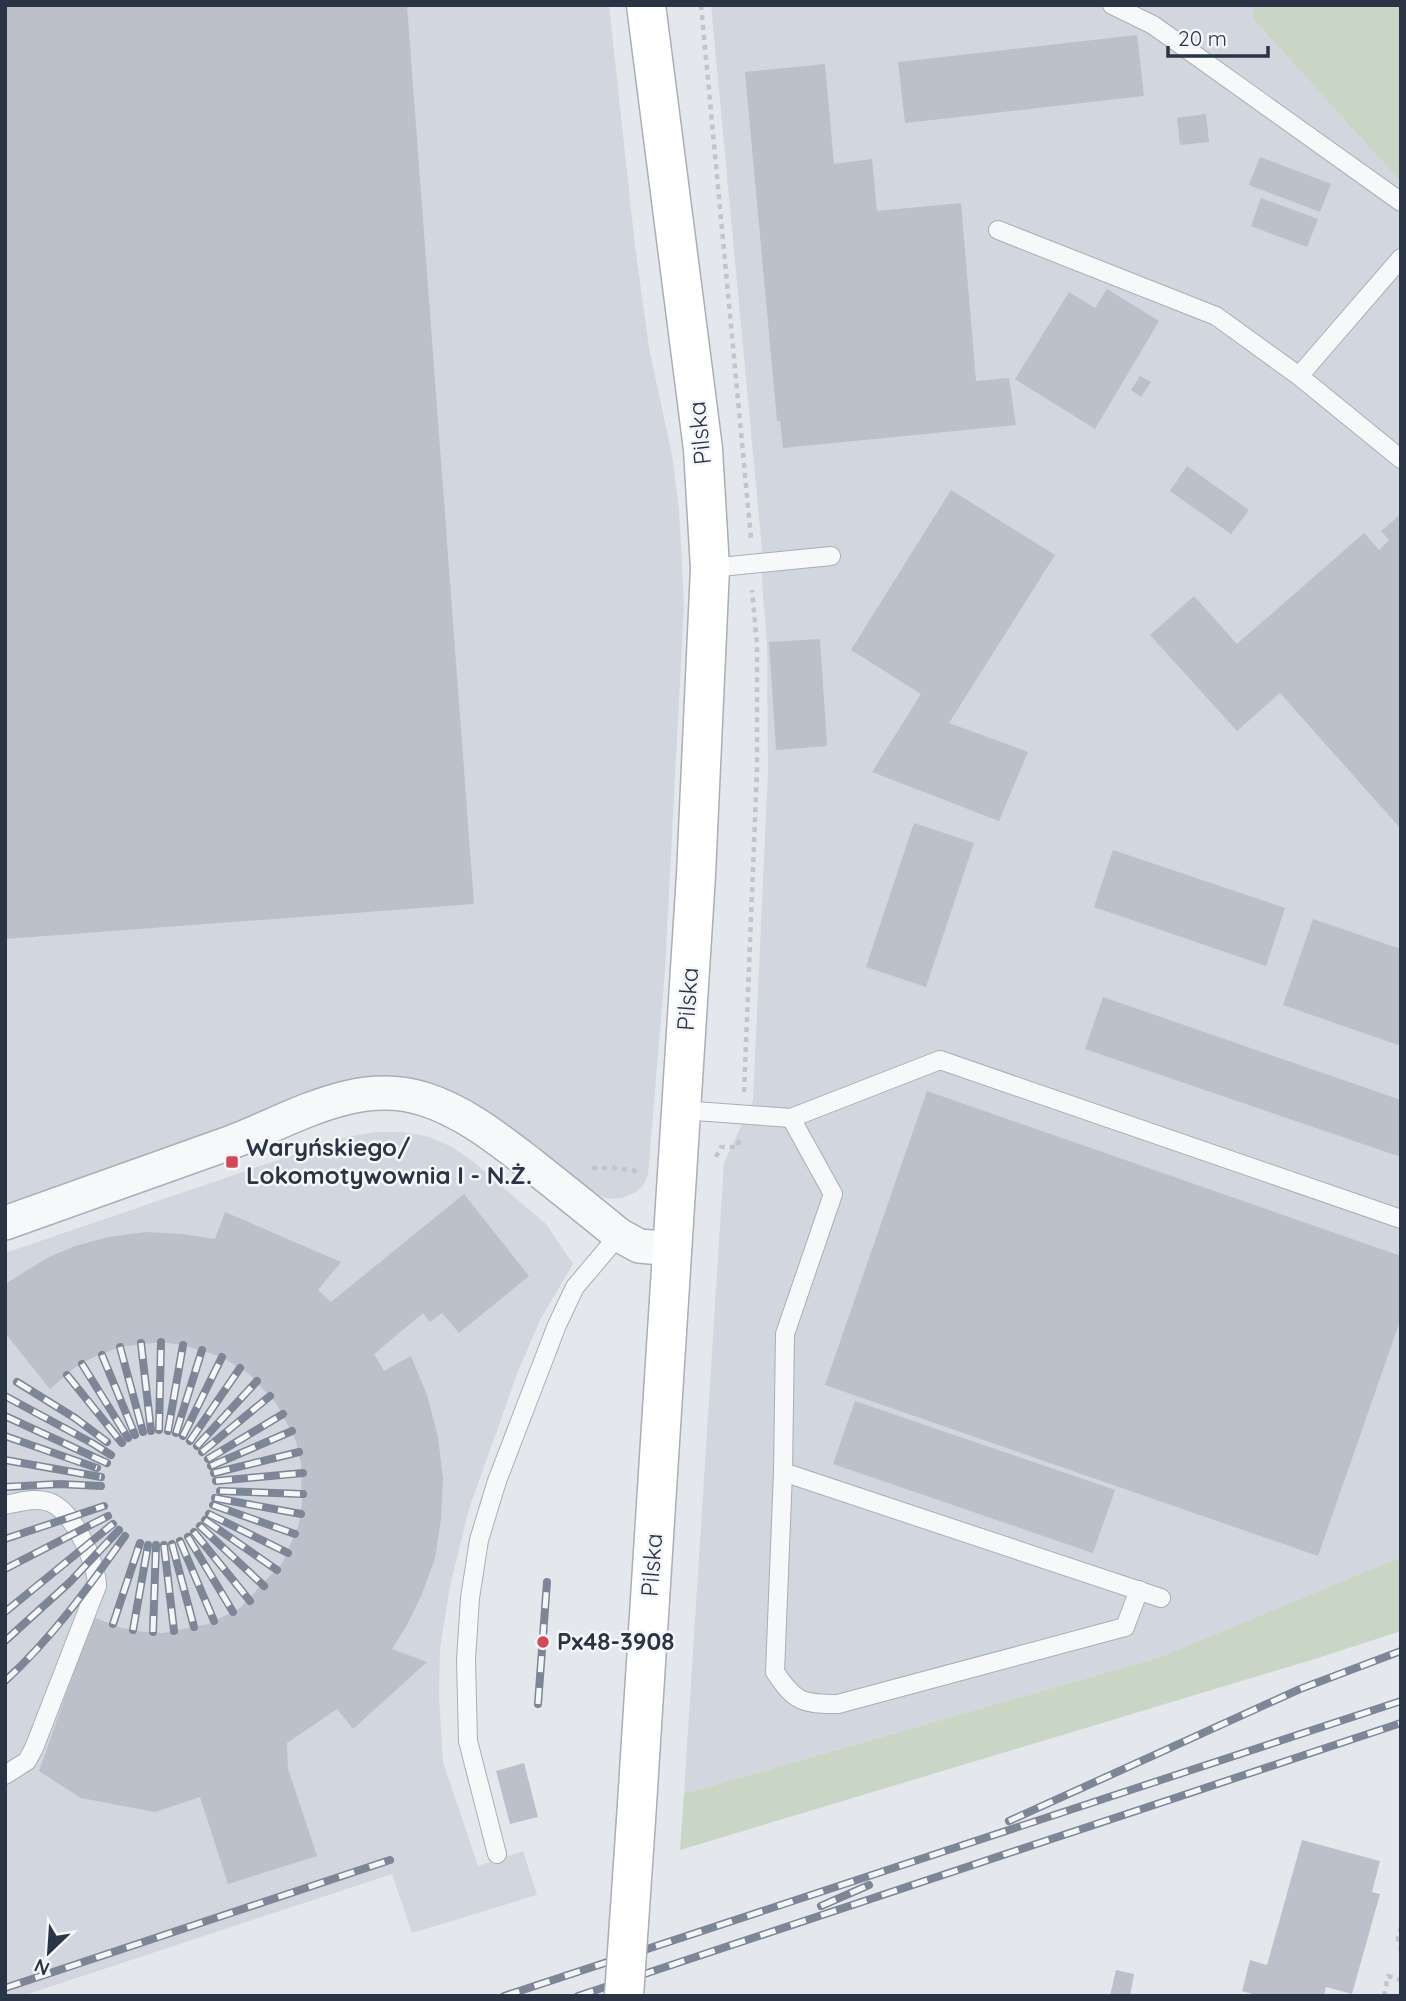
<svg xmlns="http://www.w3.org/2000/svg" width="1406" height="2001" viewBox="0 0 1406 2001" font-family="Quicksand,sans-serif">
<rect width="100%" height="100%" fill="#e4e7ec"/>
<g fill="#d2d6de">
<path d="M5,5h604l26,241 14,102 23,107 7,56 5,93 -19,366 -17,205 -5,11 -7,6 -14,6 -13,1 -21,-8 -131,-96 -252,42 -200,73z"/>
<path d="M711,5h541l1,14 148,163v1375l-241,100 -476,137 40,-631 29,-63 15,-331 -1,-126 -5,-60v-34z"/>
<path d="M376,1132h26l28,5 22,10 19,13 75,64 27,40 -33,56 -23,54 -48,135 -19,77 -10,63 -1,46 4,67 35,104 45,-15 14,44 -125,38 -20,-59 -370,122h-17v-743l341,-116z"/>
</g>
<g fill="#c9d6c5">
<path d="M1252,5h149v177l-148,-163z"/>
<path d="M1401,1557v74l-83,27 -638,192 4,-56 476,-137z"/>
</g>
<g fill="#bbc0ca">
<path d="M5,5h402l67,899 -469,35z"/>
<path d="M1137,35l7,61 -239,27 -7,-61z"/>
<path d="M825,64l9,100 38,-5 5,52 84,-8 15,178 33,-3 7,47 -233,23 -3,-27h-3l-32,-349z"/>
<path d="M1206,114l3,28 -29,3 -3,-27z"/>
<path d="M1260,157l71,27 -11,28 -71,-27z"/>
<path d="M1261,198l57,21 -11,28 -56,-21z"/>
<path d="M1107,289l52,32 -64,108 -80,-50 54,-87 26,16z"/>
<path d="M1140,376l11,6 -10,15 -10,-7z"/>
<path d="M1187,466l62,44 -18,24 -61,-43z"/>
<path d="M951,490l104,65 -106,168 79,29 -29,69 -127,-49 49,-78 -70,-44z"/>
<path d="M1401,514v315l-121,-136 -43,38 -87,-96 44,-39 43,48 127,-111 15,17 10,-10 -8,-9z"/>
<path d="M820,639l7,107 -51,4 -7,-108z"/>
<path d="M914,823l60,20 -48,144 -60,-20z"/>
<path d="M1113,850l172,58 -19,58 -172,-59z"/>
<path d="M1313,919l88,30v97l-118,-41z"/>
<path d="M1103,997l298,103v57l-316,-108z"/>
<path d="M927,1091l474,165v62l-83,238 -493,-171z"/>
<path d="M464,1194l65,82 -70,57 -17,-20 -12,9 -7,-9 -49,41 10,17 27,-15 16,39 11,42 5,42 -2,40 -6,39 -13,36 -15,31 -15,24 35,13 -74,67 -16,-20 -50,34 1,26 29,87 -89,28 -28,-87 -45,15 -74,-14 -42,-27 54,-154 29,11 21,4 20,1 45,-9 32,-16 43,-46 16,-38 3,-21 -1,-40 -5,-22 -20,-38 -27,-29 -27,-17 -39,-12 -22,-3 -41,5 -28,11 -18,10 -24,21 -45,-56v-49l42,-26 28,-12 34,-9 36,-5 37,2 33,5 10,-27 116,50 -23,28 13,12z"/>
<path d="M855,1401l260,89 -22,63 -260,-89z"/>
<path d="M524,1763l14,54 -28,7 -14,-53z"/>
<path d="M1302,1840l78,21 -8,31 8,2 -28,100 -26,-7 -2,9h-65l-17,-5 8,-31 17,5z"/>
<path d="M1116,1970l18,4 -4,22h-20z"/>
</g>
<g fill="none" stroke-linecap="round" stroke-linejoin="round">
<defs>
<g id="lane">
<path d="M1112,5l41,20 248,177"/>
<path d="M998,230l218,86 83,60"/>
<path d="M1401,258l-102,118 102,83"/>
<path d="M710,568l121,-12"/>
<path d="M681,1110l110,8 149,-58 461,159"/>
<path d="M791,1118l42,76 -48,140 -2,138 378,126"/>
<path d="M783,1472l-8,200c20,30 27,32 63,32l287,-77 14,-37"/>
<path d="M5,1505c14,-3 31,-8 44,-3 24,8 48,61 48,84l-63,162 -7,13 -22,14"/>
<path d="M497,1854l-29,-113 -2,-81 4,-62 9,-58 18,-59 60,-156 18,-38 44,-52"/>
</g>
<path id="street" d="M5,1223c72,-26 144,-51 216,-77 64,-22 132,-70 203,-47 41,13 74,40 108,66 29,23 58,46 87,70l20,11 34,3"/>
<path id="secondary" d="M636,1820l60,-945 14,-307 -7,-119 -57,-444"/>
</defs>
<use href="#lane" stroke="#a9aeb7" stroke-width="20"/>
<use href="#street" stroke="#a9aeb7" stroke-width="36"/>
<use href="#secondary" stroke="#a9aeb7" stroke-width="41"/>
<g stroke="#c2c5cb" stroke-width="4.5" stroke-dasharray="5 5" stroke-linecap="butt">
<path d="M701,5l50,534"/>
<path d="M744,1092l13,-323v-125l-5,-54"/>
<path d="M716,1157l5,-10h17l1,-8"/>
<path d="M592,1168h23l27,4"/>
<path d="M1401,1927l-3,11 3,13"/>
<path d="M1384,1996l4,-20 13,4"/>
</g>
<use href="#lane" stroke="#f7f8fa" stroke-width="18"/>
<use href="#street" stroke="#f7f8fa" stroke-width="33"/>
<use href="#secondary" stroke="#fff" stroke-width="38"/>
<defs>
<g id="rail">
<path d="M141,1343l10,88"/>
<path d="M120,1347l23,85"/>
<path d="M102,1355l33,80"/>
<path d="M82,1364l46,74"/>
<path d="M67,1375l55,68"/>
<path d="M17,1382l58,36 32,24"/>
<path d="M5,1396l87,47 19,12"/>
<path d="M5,1416l102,47"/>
<path d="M159,1430l2,-88"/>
<path d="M168,1431l15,-86"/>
<path d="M176,1433l26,-83"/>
<path d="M5,1436l92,32"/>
<path d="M183,1436l39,-79"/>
<path d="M190,1441l50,-73"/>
<path d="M197,1446l60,-65"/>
<path d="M202,1452l68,-56"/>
<path d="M208,1459l75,-45"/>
<path d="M5,1460l96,17"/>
<path d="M211,1466l81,-35"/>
<path d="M214,1473l85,-21"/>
<path d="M216,1481l87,-8"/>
<path d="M5,1487l54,-3 42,2"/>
<path d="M220,1491l83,3"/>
<path d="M215,1498l86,16"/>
<path d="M213,1505l82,29"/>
<path d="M209,1514l79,39"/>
<path d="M205,1520l72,50"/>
<path d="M200,1526l64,60"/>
<path d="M194,1532l56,69"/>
<path d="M188,1537l45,75"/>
<path d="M5,1539l99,-33"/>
<path d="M180,1541l34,80"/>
<path d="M172,1544l22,83"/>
<path d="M164,1545l10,86"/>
<path d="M5,1569l103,-53"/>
<path d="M5,1612l108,-88"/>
<path d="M113,1624l27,-81"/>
<path d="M133,1630l15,-85"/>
<path d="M153,1632l3,-87"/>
<path d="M5,1641l65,-59 49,-52"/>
<path d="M5,1681c47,-43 83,-93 120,-145"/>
<path d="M538,1704l9,-122"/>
<path d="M1009,1821l291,-132 101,-38"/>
<path d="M821,1906l48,-21"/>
<path d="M5,1988l385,-128"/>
<path d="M504,1996l897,-295"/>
<path d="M578,1996l823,-273"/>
</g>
</defs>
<use href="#rail" stroke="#7d8696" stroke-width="8"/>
<use href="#rail" stroke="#f4f6f9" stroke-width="5" stroke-dasharray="16" stroke-linecap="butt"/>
<defs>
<path id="secondary-bridge" d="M624,1996l12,-176"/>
</defs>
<use href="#secondary-bridge" stroke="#a9aeb7" stroke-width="41" stroke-linecap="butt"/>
<use href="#secondary-bridge" stroke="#fff" stroke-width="38"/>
</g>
<g fill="#d1495b" stroke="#f4f6f9" stroke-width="2.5">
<rect x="225" y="1155" width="14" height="14" rx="3.5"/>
<circle cx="543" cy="1642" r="7"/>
</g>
<g text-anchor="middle" stroke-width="5" stroke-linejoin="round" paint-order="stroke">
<g font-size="24" fill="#2b3445" stroke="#f4f6f9">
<text transform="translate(700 433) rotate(-96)" y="8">Pilska</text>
<text transform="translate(688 999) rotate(-86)" y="8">Pilska</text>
<text transform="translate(652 1565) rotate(-86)" y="8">Pilska</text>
</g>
<g font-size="24" font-weight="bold" fill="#2b3445" stroke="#f4f6f9" text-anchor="start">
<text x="246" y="1156">Waryńskiego/<tspan x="246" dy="28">Lokomotywownia I - N.Ż.</tspan></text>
<text x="557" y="1650">Px48-3908</text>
</g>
</g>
<rect width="1406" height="2001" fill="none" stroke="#2b3445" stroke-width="14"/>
<g transform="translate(49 1952) rotate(205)" stroke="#f4f6f9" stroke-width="5" paint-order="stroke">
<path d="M0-5L12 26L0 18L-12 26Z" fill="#2b3445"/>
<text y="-10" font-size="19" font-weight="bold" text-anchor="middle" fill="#2b3445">N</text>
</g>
<path d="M1168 46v10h100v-10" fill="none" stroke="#2b3445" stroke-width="3.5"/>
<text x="1178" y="46" font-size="21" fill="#2b3445" stroke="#f4f6f9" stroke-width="5" paint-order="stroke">20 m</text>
</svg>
